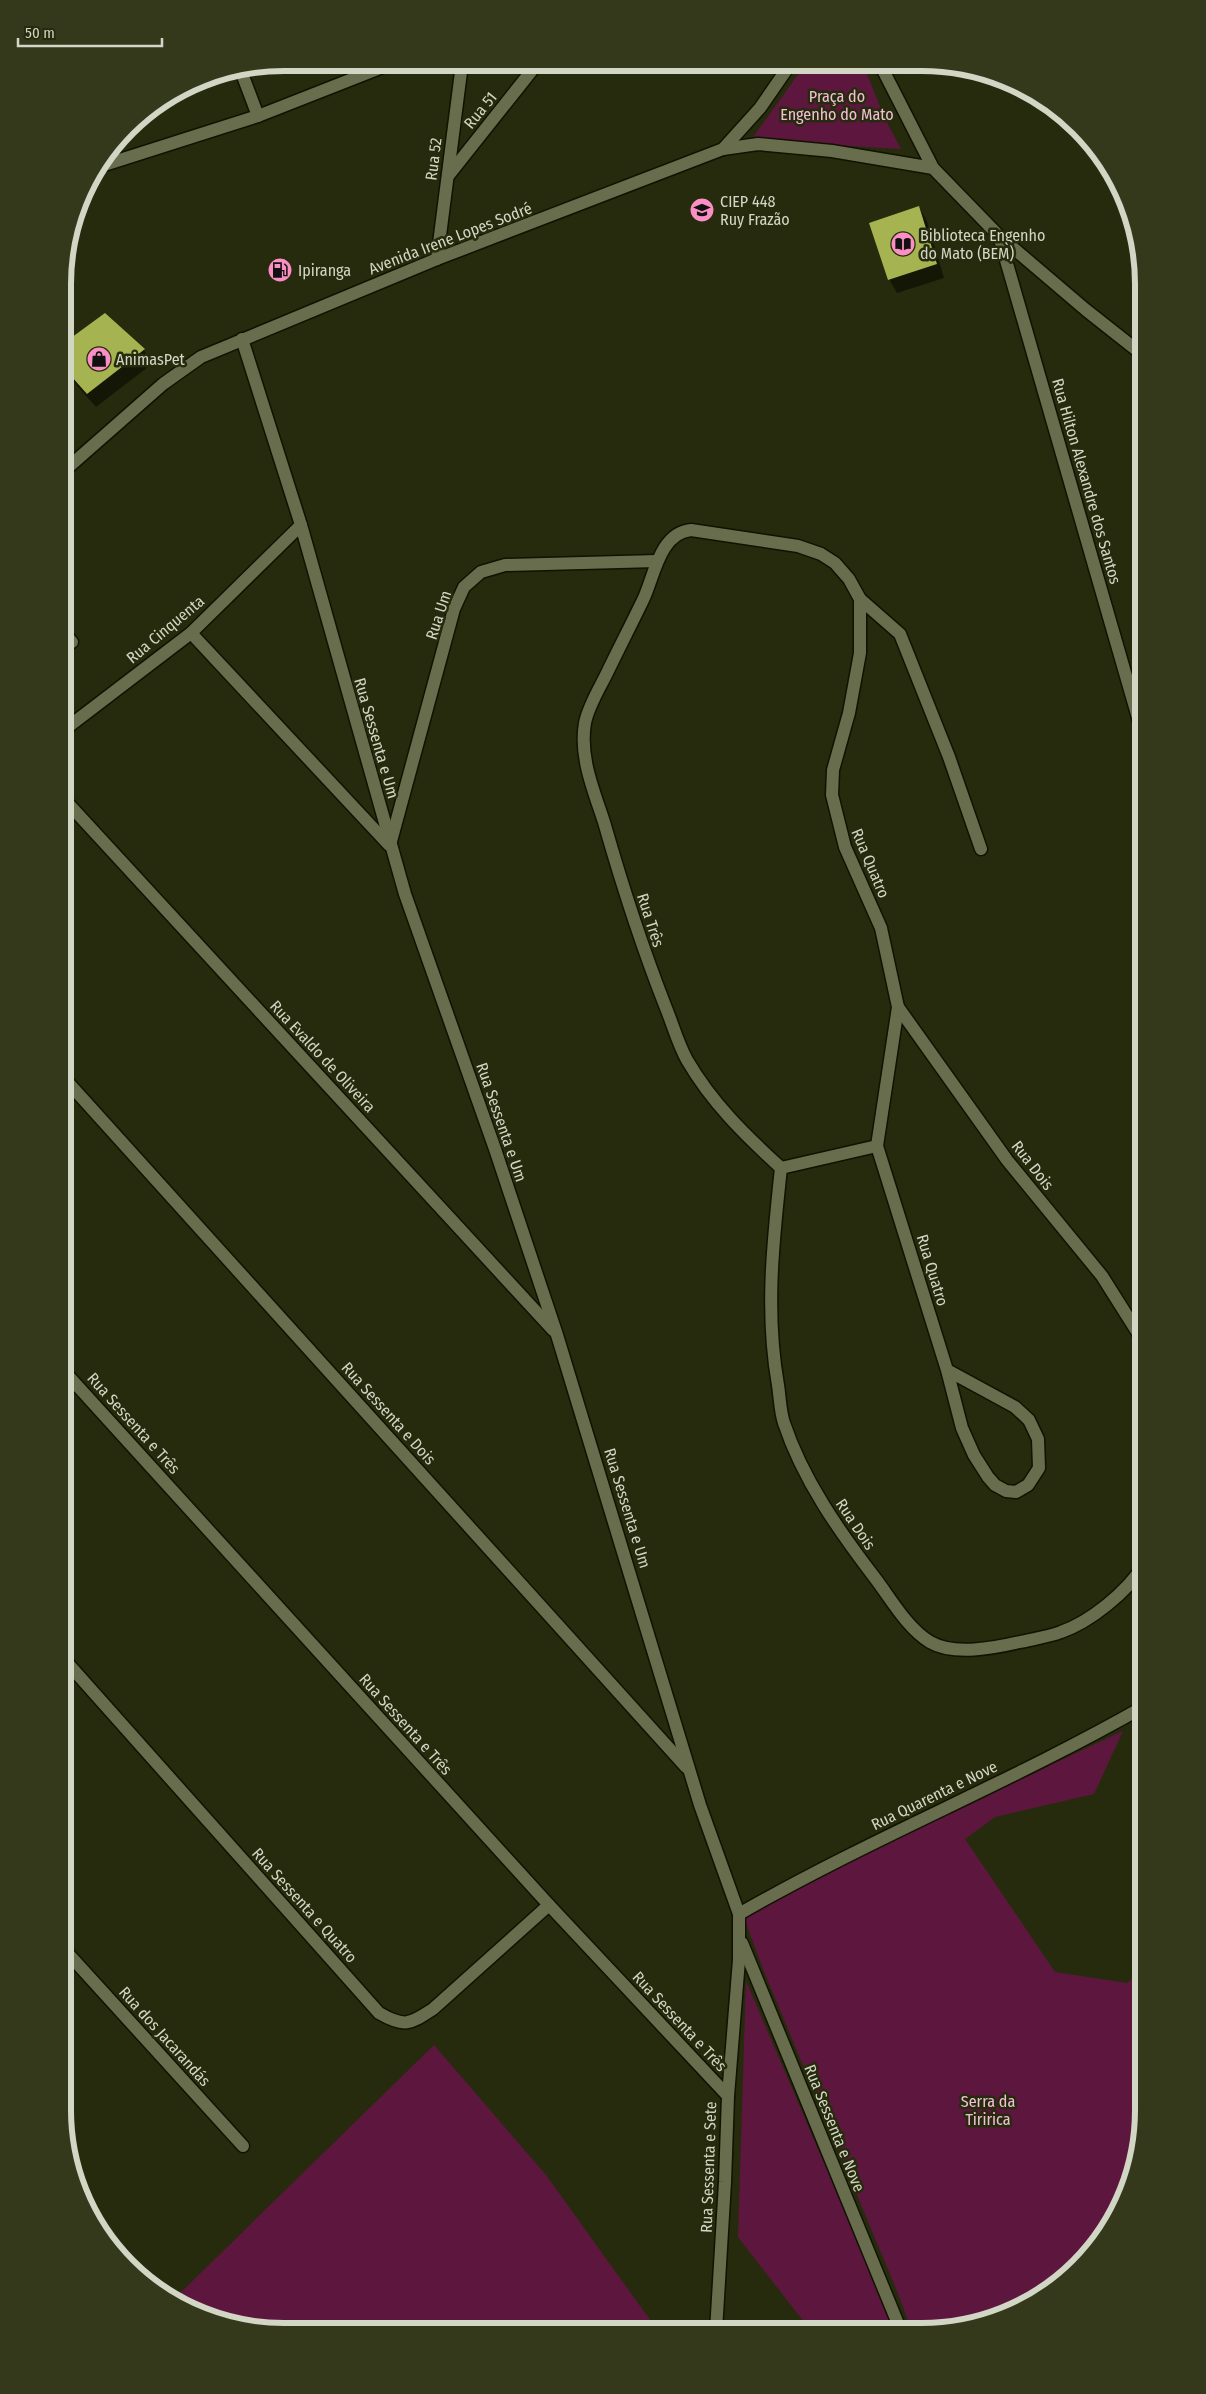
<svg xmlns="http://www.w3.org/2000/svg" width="1206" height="2394" viewBox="0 0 1206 2394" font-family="'Fira Sans Condensed',sans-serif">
<rect width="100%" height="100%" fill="#272b0d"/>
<g fill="#5d173e">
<path d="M804,66h60l20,51 17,32 -150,-9z"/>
<path d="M1123,1731l-29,63 -99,23 -30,22 90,133 72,11 16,-13v155l-16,70 -29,50 -53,49 -52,26 -81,11 -15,-40 -134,-322 -20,-54 13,-12z"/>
<path d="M746,1981l150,350h-85l-73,-94z"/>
<path d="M434,2045l112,130 112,156 -403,-1 -69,-21 -13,-9z"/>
</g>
<g fill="#0007">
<path d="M919,207l8,14 17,57 -47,15 -8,-14z"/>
<path d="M105,315l39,35 8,14 -56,43 -32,-36v-27z"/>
</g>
<g fill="#a5b350">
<path d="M919,206l18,58 -49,16 -19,-57z"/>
<path d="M105,313l40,36 -58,45 -23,-26v-25z"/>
</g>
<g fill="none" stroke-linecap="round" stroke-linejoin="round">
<defs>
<g id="street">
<path d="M241,71l17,45"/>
<path d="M101,166l157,-50 135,-53"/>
<path d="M448,176l89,-112"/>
<path d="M999,236l144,499"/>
<path d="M437,259l25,-195"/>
<path d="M242,339l59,186 104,369 90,255 62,186 143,470 39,109v46l-11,136 -3,86 -9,149"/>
<path d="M860,599l40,35 49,123 32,92"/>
<path d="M64,633l8,9"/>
<path d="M191,633l198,212"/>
<path d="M64,730l127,-97 110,-108"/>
<path d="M64,799l489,531"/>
<path d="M390,845l64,-236 10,-22 17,-15 24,-7 152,-4"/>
<path d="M898,1007l109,153 95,116 41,65"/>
<path d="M64,1078l622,689"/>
<path d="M877,1146l-96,22c-36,-33 -69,-65 -94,-108 -9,-16 -14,-35 -21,-52 -24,-61 -44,-123 -62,-186 -10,-31 -25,-65 -19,-99 3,-16 14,-34 21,-48 12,-25 25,-50 37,-75 11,-22 16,-67 48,-70l107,16 23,8 14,9 14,16 11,20v54l-11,60 -16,57 -1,25 13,52 36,81 17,79 -21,139 70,224 15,58 12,27 14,22 7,8 11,6 10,1 12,-7 11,-17 -1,-29 -9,-19 -14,-13 -68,-37"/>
<path d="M781,1168c-8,74 -16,144 -3,217 2,13 2,26 6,38 19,57 55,108 91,155 16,21 32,50 55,64 24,14 64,6 90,0 13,-3 28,-5 41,-10 29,-10 66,-40 82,-66"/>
<path d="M63,1370l486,535 179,191"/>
<path d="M63,1658l316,355c26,15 31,11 54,-4l116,-104"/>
<path d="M739,1914c132,-76 273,-132 404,-207"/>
<path d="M742,1943l159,388"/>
<path d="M63,1948l180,198"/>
</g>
<g id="secondary">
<path d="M881,66l52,102 66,68 87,74 57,45"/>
<path d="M723,149l35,-5 74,7 101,17"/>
<path d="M64,471l99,-87 38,-27 236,-98 286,-110 37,-41 29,-42"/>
</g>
</defs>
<use href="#street" stroke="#101300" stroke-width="15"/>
<use href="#secondary" stroke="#101300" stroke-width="15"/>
<use href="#street" stroke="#676d4d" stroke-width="12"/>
<use href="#secondary" stroke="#676d4d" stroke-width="12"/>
</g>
<defs>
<symbol id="school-disc" viewBox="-11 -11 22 22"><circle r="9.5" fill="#fb8fc4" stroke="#272b0d"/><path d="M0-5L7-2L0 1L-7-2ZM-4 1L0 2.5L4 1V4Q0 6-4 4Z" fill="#111"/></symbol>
<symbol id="library-disc" viewBox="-11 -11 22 22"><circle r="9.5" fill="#fb8fc4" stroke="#272b0d"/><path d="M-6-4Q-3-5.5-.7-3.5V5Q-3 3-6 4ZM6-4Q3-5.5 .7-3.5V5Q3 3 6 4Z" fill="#111"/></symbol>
<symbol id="fuel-disc" viewBox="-11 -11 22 22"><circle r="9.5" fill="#fb8fc4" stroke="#272b0d"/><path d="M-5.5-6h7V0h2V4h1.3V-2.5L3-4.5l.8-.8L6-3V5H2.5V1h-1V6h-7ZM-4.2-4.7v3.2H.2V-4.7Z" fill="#111"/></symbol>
<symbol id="shop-disc" viewBox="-11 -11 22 22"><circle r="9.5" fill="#fb8fc4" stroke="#272b0d"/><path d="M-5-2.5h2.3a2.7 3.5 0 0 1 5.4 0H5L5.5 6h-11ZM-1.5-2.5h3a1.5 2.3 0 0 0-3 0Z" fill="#111"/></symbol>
</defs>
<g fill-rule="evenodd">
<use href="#school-disc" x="688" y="196" width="28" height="28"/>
<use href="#library-disc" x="889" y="230" width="28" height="28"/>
<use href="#fuel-disc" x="266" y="256" width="28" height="28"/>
<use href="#shop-disc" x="85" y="345" width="28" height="28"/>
</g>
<g text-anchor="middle" stroke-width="5" stroke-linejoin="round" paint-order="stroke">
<g font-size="16" fill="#f1c0d6" stroke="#272b0d">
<text x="837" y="102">Praça do<tspan x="837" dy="18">Engenho do Mato</tspan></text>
<text x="988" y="2107">Serra da<tspan x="988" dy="18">Tiririca</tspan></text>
</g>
<g font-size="16" fill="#d2d6c5" stroke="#272b0d">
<text transform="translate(480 110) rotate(-51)" y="6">Rua 51</text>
<text transform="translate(433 159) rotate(-83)" y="6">Rua 52</text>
<text transform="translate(450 238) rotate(-21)" y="6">Avenida Irene Lopes Sodré</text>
<text transform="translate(1087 481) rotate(74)" y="6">Rua Hilton Alexandre dos Santos</text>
<text transform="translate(438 615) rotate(-72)" y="6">Rua Um</text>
<text transform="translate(165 629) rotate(-40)" y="6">Rua Cinquenta</text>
<text transform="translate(377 738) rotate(74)" y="6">Rua Sessenta e Um</text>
<text transform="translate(871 863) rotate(67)" y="6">Rua Quatro</text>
<text transform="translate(651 920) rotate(72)" y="6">Rua Três</text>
<text transform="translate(323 1056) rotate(47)" y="6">Rua Evaldo de Oliveira</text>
<text transform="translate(502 1122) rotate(71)" y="6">Rua Sessenta e Um</text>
<text transform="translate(1033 1165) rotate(52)" y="6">Rua Dois</text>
<text transform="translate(933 1270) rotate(73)" y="6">Rua Quatro</text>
<text transform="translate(389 1413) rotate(48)" y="6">Rua Sessenta e Dois</text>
<text transform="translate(134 1423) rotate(48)" y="6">Rua Sessenta e Três</text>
<text transform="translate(628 1508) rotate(73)" y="6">Rua Sessenta e Um</text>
<text transform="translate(856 1524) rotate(56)" y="6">Rua Dois</text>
<text transform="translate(406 1724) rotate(48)" y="6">Rua Sessenta e Três</text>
<text transform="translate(934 1795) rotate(-26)" y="6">Rua Quarenta e Nove</text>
<text transform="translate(305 1905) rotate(48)" y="6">Rua Sessenta e Quatro</text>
<text transform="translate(680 2021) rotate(47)" y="6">Rua Sessenta e Três</text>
<text transform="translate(165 2036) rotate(48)" y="6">Rua dos Jacarandás</text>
<text transform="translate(835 2128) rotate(68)" y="6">Rua Sessenta e Nove</text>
<text transform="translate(708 2167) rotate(-88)" y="6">Rua Sessenta e Sete</text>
</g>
<g font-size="16" fill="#d2d6c5" stroke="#272b0d" text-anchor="start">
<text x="720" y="207">CIEP 448<tspan x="720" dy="18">Ruy Frazão</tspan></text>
<text x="920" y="241">Biblioteca Engenho<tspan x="920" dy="18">do Mato (BEM)</tspan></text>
<text x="298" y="276">Ipiranga</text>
<text x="116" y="365">AnimasPet</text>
</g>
</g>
<path d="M0 0H1206V2394H0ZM284 71H922A213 213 0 0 1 1135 284V2110A213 213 0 0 1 922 2323H284A213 213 0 0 1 71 2110V284A213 213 0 0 1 284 71Z" fill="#35391c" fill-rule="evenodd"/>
<path fill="none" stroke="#d2d6c5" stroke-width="6" d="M284 71H922A213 213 0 0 1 1135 284V2110A213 213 0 0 1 922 2323H284A213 213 0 0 1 71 2110V284A213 213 0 0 1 284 71Z"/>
<path d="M18 38v8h144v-8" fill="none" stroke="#d2d6c5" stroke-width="2.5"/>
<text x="25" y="38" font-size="15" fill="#d2d6c5" stroke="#272b0d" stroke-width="4" paint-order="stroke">50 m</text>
</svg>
